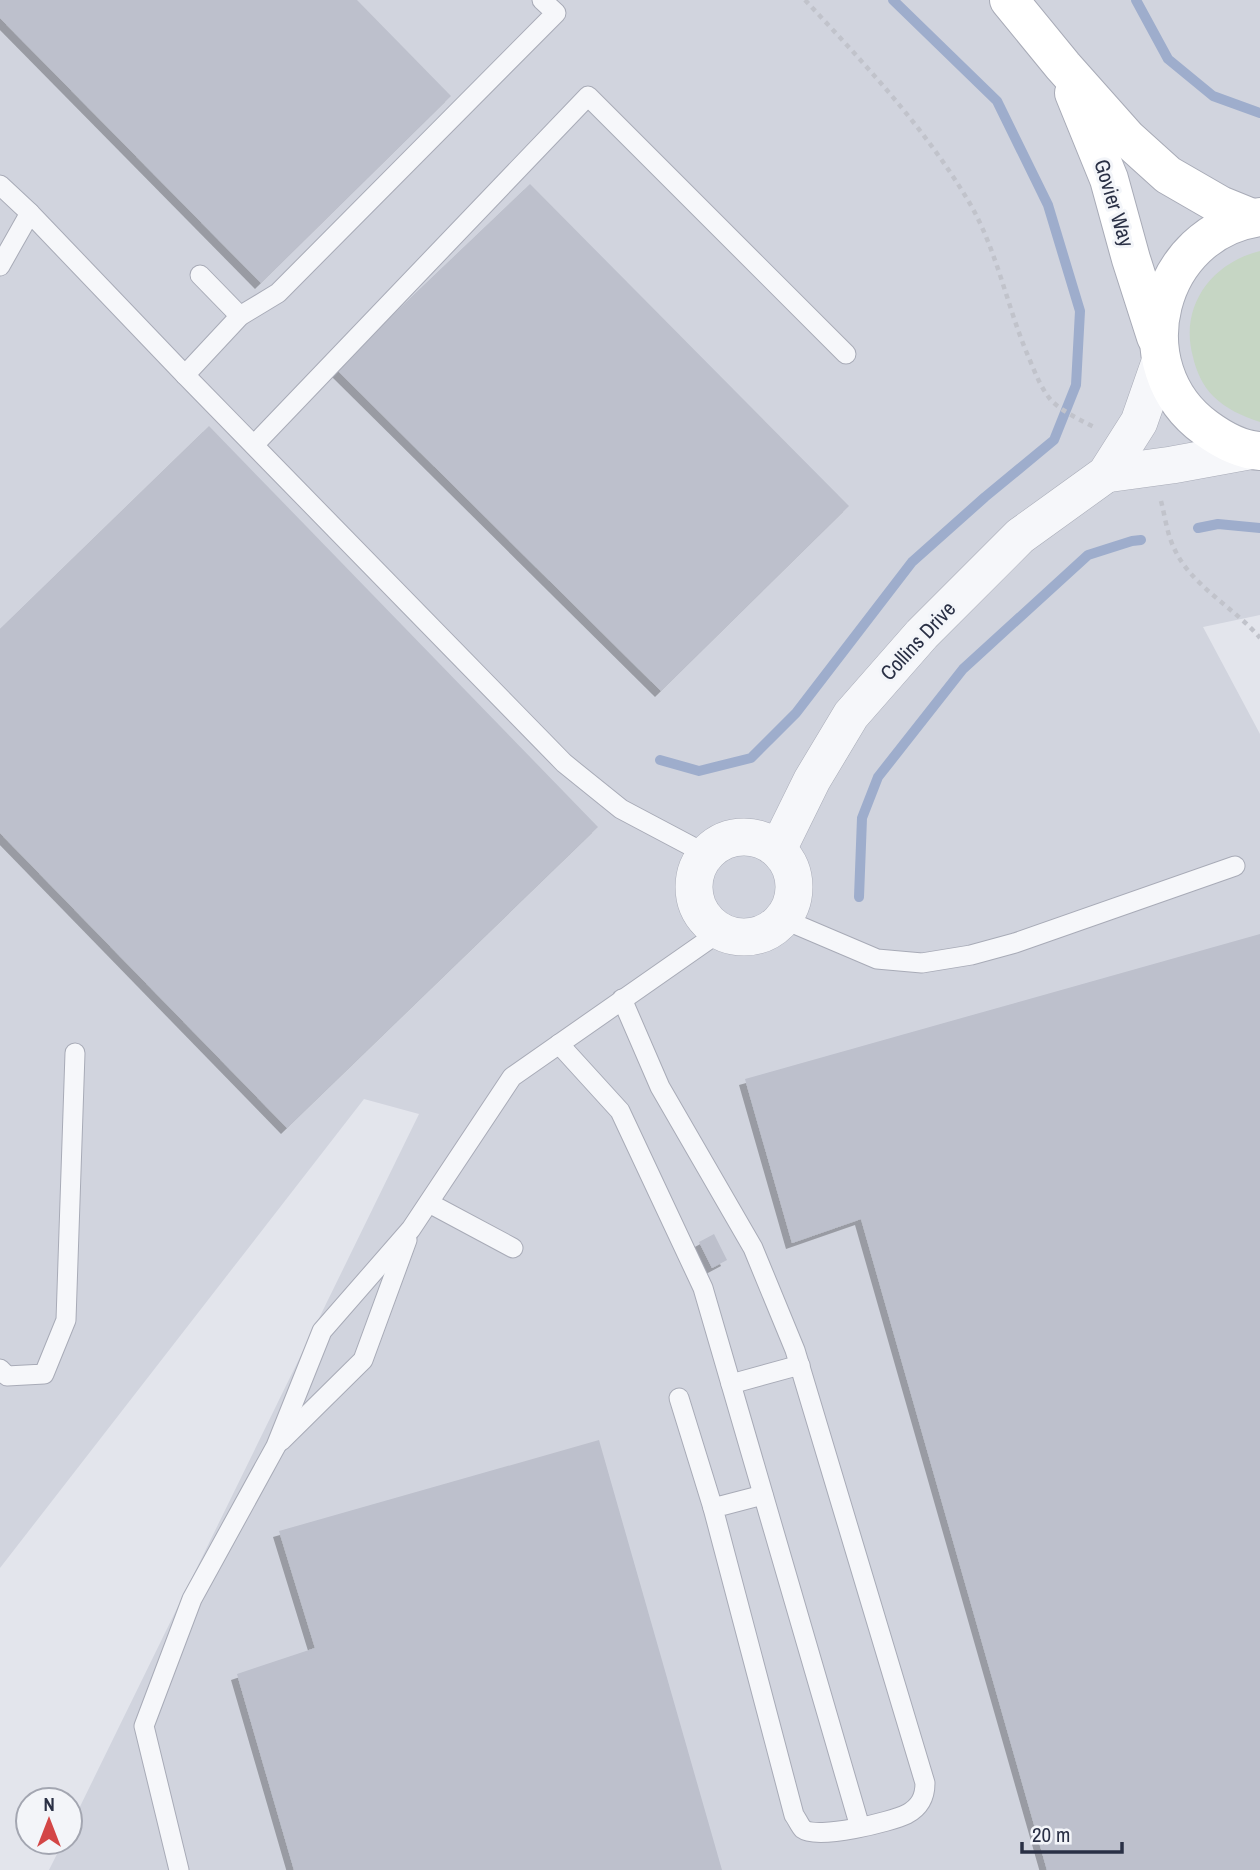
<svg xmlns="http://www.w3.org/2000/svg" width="1260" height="1870" viewBox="0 0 1260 1870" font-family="'Archivo Narrow',sans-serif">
<defs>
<filter id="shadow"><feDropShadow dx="-6" dy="6" stdDeviation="0" flood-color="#0004"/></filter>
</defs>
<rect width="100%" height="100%" fill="#e3e5ec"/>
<path fill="#d1d4de" d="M0,0h1260v615l-57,12 57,107v1136h-1211l14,-28h7v-15l349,-713 -55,-15 -364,469z"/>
<path fill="#c6d6c4" d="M1260,251v171c-18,-6 -34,-13 -47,-26 -10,-10 -17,-25 -20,-39 -14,-50 18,-94 67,-106z"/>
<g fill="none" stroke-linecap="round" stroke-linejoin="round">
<g stroke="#9eadcc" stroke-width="10">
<path d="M1136,0l32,59 45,37 47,17"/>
<path d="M1198,528l20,-4 42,4"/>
<path d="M660,760l39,11 52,-13 45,-45 116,-151 73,-65 69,-57 22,-55 4,-74 -32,-106 -51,-104 -104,-101"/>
<path d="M859,897l3,-79 16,-41 85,-108 125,-114 44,-14 9,-1"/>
</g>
</g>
<g fill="#bdc0cc" filter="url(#shadow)">
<path d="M0,0h357l94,96 -190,187 -261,-265z"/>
<path d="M530,184l319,322 -188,185 -325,-322z"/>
<path d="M209,426l389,401 -311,301 -287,-295v-204z"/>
<path d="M1260,934v936h-213l-186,-651 -69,24 -47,-164z"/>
<path d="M714,1234l13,26 -15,8 -13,-26z"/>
<path d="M599,1440l123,430h-428l-57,-196 78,-26 -36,-117z"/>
</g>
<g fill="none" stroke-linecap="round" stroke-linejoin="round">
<defs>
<g id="lane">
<path d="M0,185l30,28 155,162 379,388 57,46 85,45"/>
<path d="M0,266l30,-53"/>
<path d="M200,275l40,41"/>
<path d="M185,375l55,-59 38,-23 278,-280 -14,-13"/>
<path d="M254,445l334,-349 258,258"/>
<path d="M783,919l94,40 45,4 49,-8 44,-12 220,-77"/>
<path d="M622,999l38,88 93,161 42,102 130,433c0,14 -5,24 -18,31 -16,8 -90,26 -104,15 -3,-3 -6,-10 -9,-14l-81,-307 50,-13"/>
<path d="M559,1044l61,67 83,177 157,539"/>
<path d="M429,1203l84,45"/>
<path d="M0,1369l7,7 37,-2 22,-54 9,-267"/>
<path d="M731,1384l69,-19"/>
<path d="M679,1398l34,110"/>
<path d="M281,1441l82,-81 44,-120"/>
<path d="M179,1870l-35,-144 48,-127 84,-153 46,-115 89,-102 101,-152 209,-146"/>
</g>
<g id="street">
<path d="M1106,474l66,-9 82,-15"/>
<circle cx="744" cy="887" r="50"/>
<path d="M778,849l34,-69 39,-65 71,-81 98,-98 86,-62 33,-52 22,-63"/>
</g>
<g id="secondary">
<path d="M1009,0l54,66 64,72 41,37 52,30 32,13"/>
<path d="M1074,93l35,86 22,80 25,78"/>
<path d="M1260,217c-103,14 -138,150 -54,211 15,11 35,22 54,23"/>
</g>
</defs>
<use href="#lane" stroke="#a8abb7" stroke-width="21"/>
<use href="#street" stroke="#a8abb7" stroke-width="38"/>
<use href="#secondary" stroke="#a8abb7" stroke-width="40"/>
<g stroke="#c1c3cb" stroke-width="4.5" stroke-dasharray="5 5" stroke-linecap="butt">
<path d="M805,0c59,63 120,128 164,202 27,46 37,100 57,149 7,16 13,34 24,48 8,10 32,22 44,28"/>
<path d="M1161,501c4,15 6,33 13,47 16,37 61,60 86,90"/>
</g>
<use href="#lane" stroke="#f6f7fa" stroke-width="19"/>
<use href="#street" stroke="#f6f7fa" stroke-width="37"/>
<use href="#secondary" stroke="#fff" stroke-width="38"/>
</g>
<g text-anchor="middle" stroke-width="6" stroke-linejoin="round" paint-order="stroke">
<g font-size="21" fill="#2a3045" stroke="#f3f5f9">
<text transform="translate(1114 203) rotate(73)" y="7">Govier Way</text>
<text transform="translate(918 641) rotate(-47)" y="7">Collins Drive</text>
</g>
</g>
<g transform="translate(49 1821)"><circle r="33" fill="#f3f5f9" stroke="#a3a6b1" stroke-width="2"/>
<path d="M0-5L12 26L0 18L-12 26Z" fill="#d34646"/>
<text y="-10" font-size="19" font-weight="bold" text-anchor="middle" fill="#2a3045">N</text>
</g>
<path d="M1022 1842v10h100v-10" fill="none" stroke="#2a3045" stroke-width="3.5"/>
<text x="1032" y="1842" font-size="21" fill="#2a3045" stroke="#f3f5f9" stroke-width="5" paint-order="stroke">20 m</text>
</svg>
